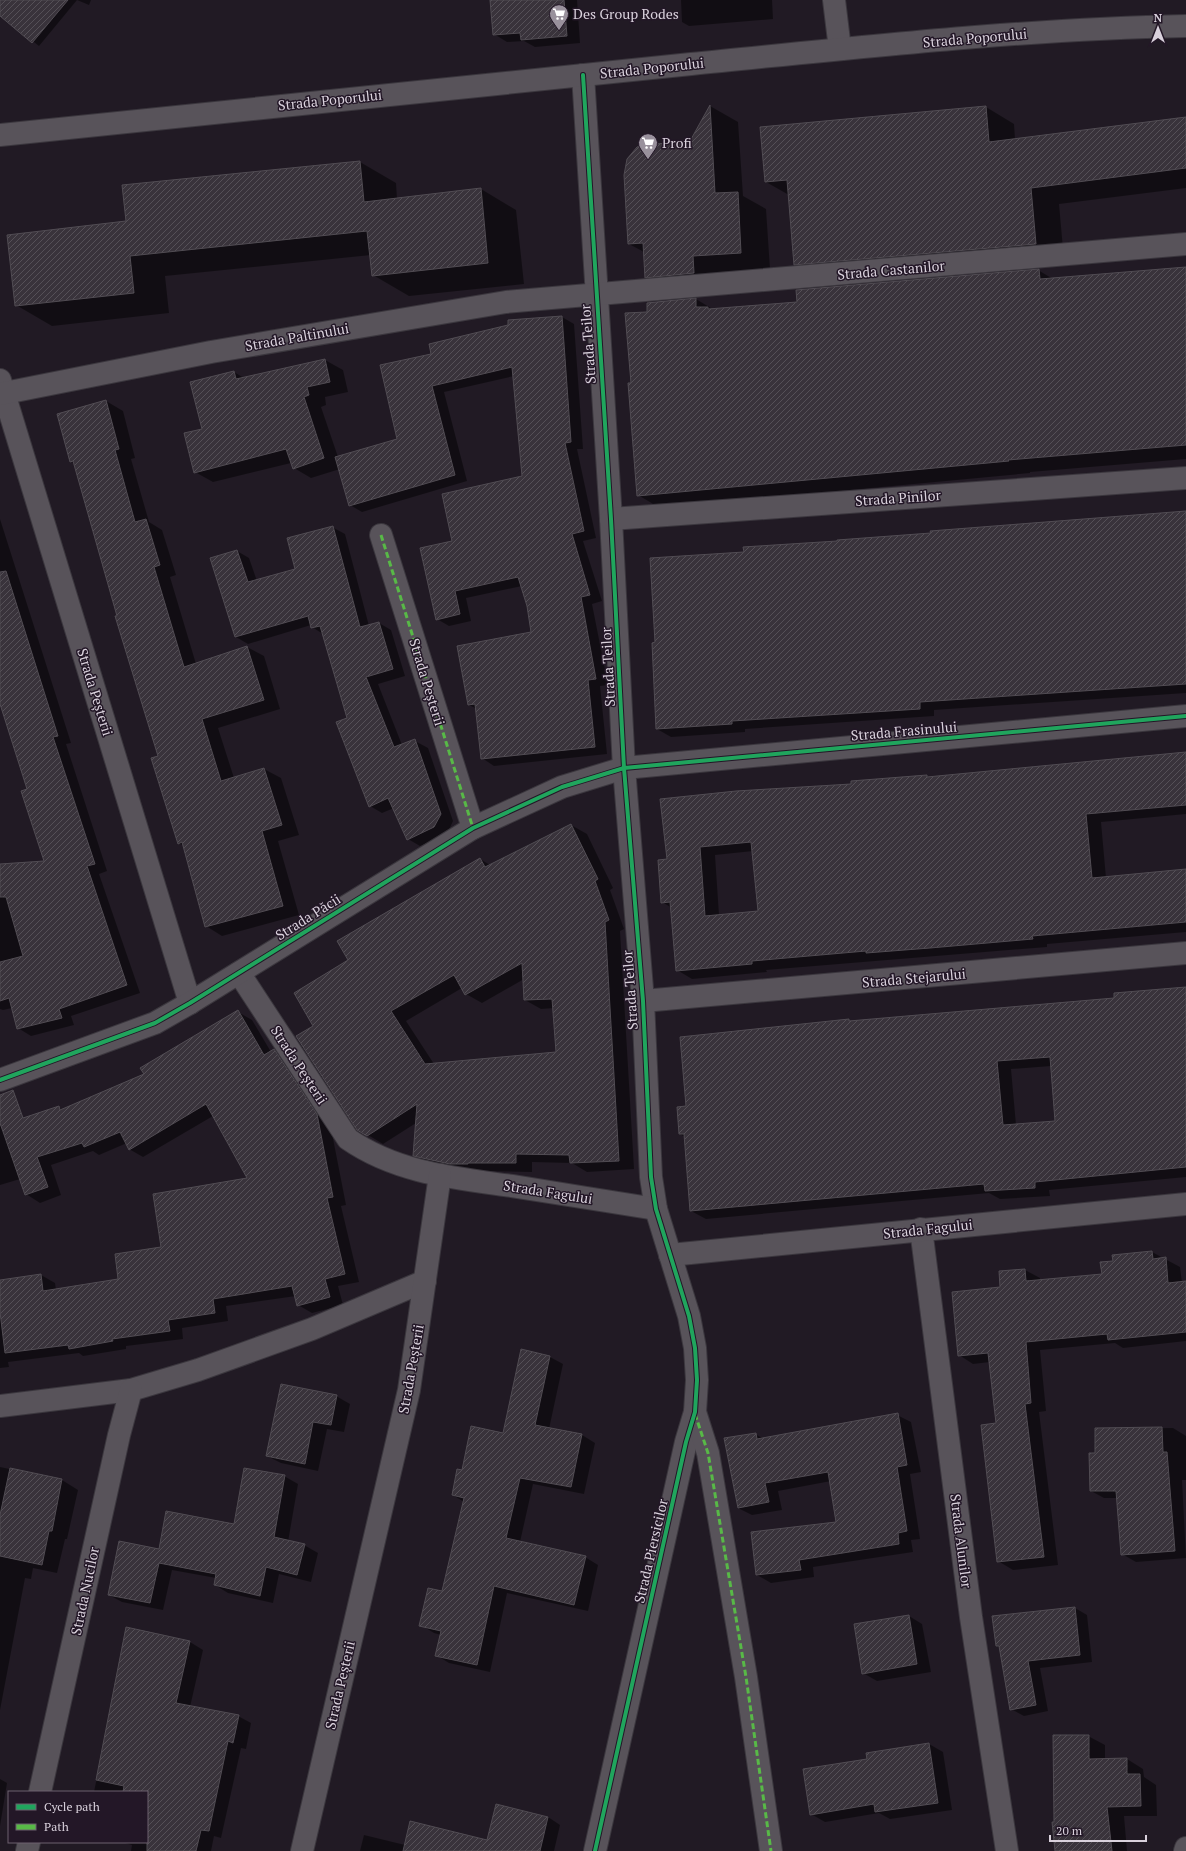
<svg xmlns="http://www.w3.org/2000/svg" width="1186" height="1851" viewBox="0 0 1186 1851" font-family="'PT Serif',serif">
<defs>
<pattern id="building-hatch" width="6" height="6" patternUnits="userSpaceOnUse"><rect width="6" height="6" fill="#39333b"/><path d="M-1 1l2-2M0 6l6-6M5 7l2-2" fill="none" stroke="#555057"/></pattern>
</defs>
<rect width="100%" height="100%" fill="#211a24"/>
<g fill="#0007" fill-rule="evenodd">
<path d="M0,0h91l-2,5 -12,-5 -38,46 -39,-31z"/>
<path d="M491,0h86l3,43 -45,4 -11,-6 -17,1 -13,-8z"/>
<path d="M681,0h91l1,19 -84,7 -7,-4z"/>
<path d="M710,106l28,16 5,74 23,13 4,60 -48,3 1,18 -48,4 -29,-17 -2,-25 -15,-8z"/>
<path d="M986,107l28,17 1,15 171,-21v70l-127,16 5,56 -241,21 -28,-17 -6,-69 -23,-13z"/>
<path d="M360,162l36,21 1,16 84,-10 35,21 8,74 -115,12 -36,-21 -2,-20 -206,21 4,37 -117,13 -36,-21 111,-83z"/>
<path d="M1186,269v190l-156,13v1l-370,35 -22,-13 -5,-111 15,-72 48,-13 18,11 84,-7 240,-33 15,9z"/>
<path d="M562,317l12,7 9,125h-6l19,89 -13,3 19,60 -10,3 16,81 -8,1 7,68 -113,12 -12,-8 -5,-49 -8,-4 63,-72 -4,-27 -6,-20 -56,12 5,23 -22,5 -12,-7 16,-77 70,-65 -9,-101 -70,16 23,89 -105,31 -12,-7 -10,-36 -29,9 -17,-10 -3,-5 -78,19 -18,-10 8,-42 31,-58 10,6 81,-18 18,10 5,22 -23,5 1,8 -5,2 17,50 60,-17 35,-86z"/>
<path d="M106,401l17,10 12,47 -4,1 18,63 13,8 14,45 -6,2 26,87 51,-17 17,9 16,53 -62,19 16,50 30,-9 17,9 18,57 -21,6 21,74 -77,21 -16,-10 -22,-80 -5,-3 -20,-87 -85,-292 -3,-3z"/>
<path d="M1186,512v181l-252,17v6l-189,13v3l-74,5 -14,-8 -1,-86 89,-90z"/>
<path d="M0,519l71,224 -5,1 41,127 -8,3 41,119 -69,23 3,9 -43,11 -13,-8 -6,-20 -9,2 -3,-1v-144l46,-3 -18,-73 -28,-88z"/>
<path d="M332,527l13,7 24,92 10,-3 12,7 14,46 -27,8 24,61 13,-4 13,7 25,73 -6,13 -27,12 -12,-7 -14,-31 -12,5 -12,-7 -22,-87 -25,-85 -11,-7 -1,-2 -63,19 -12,-7 1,-86 12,7 8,23 39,-12z"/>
<path d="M1186,753v61l-85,8 5,56 80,-7v61l-139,12v3l-281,23 1,2 -75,7 -15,-9 -5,-62 -10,-6 6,-42 -7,-61 192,-14 74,-9 2,1zM753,851l6,61 -40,3 -4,-60z"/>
<path d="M571,825l16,9 26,54 -3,2 14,39 -4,2 14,238 -47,3 -15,-9 -40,-1v10l-49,-1 -53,-7 -16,-9 2,-32 -33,21 -25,-15 -43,-103 34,-66 131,-101 10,6zM524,979l1,21 16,9 13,-1 3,45 -123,11 -28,-43 56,-33 4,6 16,9z"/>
<path d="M1186,989v188l-137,13 1,6 -50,3 -11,-6 -283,26 -15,-8 -6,-74 -5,-3 7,-27 161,-87 4,2 263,-23zM1051,1066l5,56 -40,3 -5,-56z"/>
<path d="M238,1012l14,8 19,32 3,-2 14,8 42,65 16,82 -5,1 18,76 -21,4 5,19 -31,8 -14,-8 -2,-9 -70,10 2,15 -46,7 1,11 -57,7v3l-43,7 -4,-3 -71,9 1,5 -9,1v-87l41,-6 14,8 1,7 64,-10 42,-32 87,-70 -36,-62 -70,41 -14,-8 -2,-6 -28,12 -6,-4 -42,14 10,30 -21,8 -14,-9 -6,-15 -20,6v-59l58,-19 5,3 82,-35z"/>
<path d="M1152,1252l28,15 2,16 4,-1v59l-63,7 -8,-5 -75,7 6,61 -7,1 19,153 -45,5 -15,-9 -1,-137 -7,-62 -17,2 -14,-9 42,-67 -1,-16 25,-2 15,8v3l63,-6 11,-13z"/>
<path d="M522,1350l28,7 13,7 -14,65 33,6 13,8 -11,51 -51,-10 -13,58 65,15 13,8 -10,46 -81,-18 -17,79 -41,-9 -13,-8 5,-20 -7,-2 -13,-8 21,-33 22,-90 -11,-7 10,-24 40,-37z"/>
<path d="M336,1396l14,8 -6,28 -17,-3 -9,42 -37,-8 -14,-7z"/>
<path d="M897,1415l14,7 10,50 -11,2 10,65 -9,1 2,12 -100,15 1,10 -43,6 -14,-8 80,-52 -6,-42 -53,10 4,19 -30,5 -14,-7 17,-74 9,5z"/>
<path d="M1173,1428l13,8v44h-4l4,78 -50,4 -14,-8 -4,-56h-14l-13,-7 5,-37v-25z"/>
<path d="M0,1467l62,13 16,10 -11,49h-2l-8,34 -24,-5 -2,11 -6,-1 -25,132z"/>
<path d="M284,1476l14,8 -10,58 16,3 14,8 -7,29 -32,-8 -6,29 -45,-10 -13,-8 1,-7 -44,-8 -9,40 -41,-8 -13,-7 51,-45 75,-25z"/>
<path d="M1075,1608l12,7 5,47 -52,6 8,43 -24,5 -13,-7 -11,-61 -3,-2z"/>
<path d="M909,1616l13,8 9,48 -54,9 -14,-8z"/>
<path d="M127,1628l63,14 13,8 -13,57 48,9 13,7 -5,26 -5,-1 -20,90 -7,-2 -3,15h-80l1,-6 -10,-3h25v-50h-53z"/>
<path d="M1088,1736l17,9v14h22l16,10 1,8 12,8 1,31h-33l3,35h-71l-1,-28z"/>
<path d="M929,1744l14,8 9,58 -62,9 -11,-6 -54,9 -14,-8 57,-54z"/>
<path d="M0,1779l7,4 -7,43z"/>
<path d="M496,1805l52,12 12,8 -6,26h-194l4,-16 41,10 83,-4z"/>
</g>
<g fill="url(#building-hatch)" stroke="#514c53" fill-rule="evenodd">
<path d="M0,0h68l-36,43 -32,-27z"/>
<path d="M490,0h74l3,36 -46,4 -1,-7 -27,2z"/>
<path d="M710,105l5,88 23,-1 3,61 -48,3 1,17 -49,5 -2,-35 -15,1 -4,-69 3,-16 10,-12 7,-2 46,-4z"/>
<path d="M986,106l3,36 197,-25v51l-155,20 5,56 -242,21 -7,-85 -22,2 -5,-55z"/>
<path d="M360,161l4,41 117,-14 7,75 -116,13 -5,-45 -237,25 4,37 -119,13 -8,-71 119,-14 -4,-36z"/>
<path d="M1186,267v178l-178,15 1,1 -372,35 -9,-113h3l-6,-70 22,-1v-9l49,-5v9h12v2l89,-7 -1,-12 243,-21 1,10z"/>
<path d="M562,316l9,126 -6,1 19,88 -12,3 18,61 -9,2 15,82 -8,1 7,67 -114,12 -6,-55 -7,1 -11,-59 74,-14 -4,-26 -9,-29 -63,14 5,23 -24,6 -16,-72 32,-7 -10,-47 80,-18 -10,-109 -80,19 23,89 -106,31 -14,-49 62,-18 -17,-74 51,-11 -2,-10 79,-19v-5z"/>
<path d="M325,359l5,23 -23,5 2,8 -5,2 20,61 -31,11 -7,-20 -92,24 -10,-40 18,-4 -12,-47 44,-11 2,8z"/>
<path d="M106,400l13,49 -4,1 20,72 11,-3 14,46 -6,2 30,100 63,-21 17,54 -62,19 19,62 43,-13 18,57 -20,6 21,75 -78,21 -23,-85 -4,2 -27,-86 7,-2 -43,-140h2l-44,-155 -3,1 -13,-48z"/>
<path d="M1186,511v173l-266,18v7l-188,12v3l-76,5 -4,-86 3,-1 -5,-84 94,-6 -1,-5 94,-6v-1l94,-7 -1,-2z"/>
<path d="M333,526l27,101 19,-5 14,47 -27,8 28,70 21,-8 26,75 -7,13 -27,13 -19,-42 -19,9 -33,-85 11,-4 -27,-92 -9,2 -3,-12 -73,21 -25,-79 27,-8 11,32 47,-13 -8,-31z"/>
<path d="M6,571l52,165 -5,1 42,127 -8,2 40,119 -68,24 3,9 -45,11 -8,-31 -9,3v-39l23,-6 -17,-59h-6v-33l44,-3 -23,-70 6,-2 -27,-85v-132z"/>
<path d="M1186,752v53l-100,9 6,64 94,-9v53l-154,14 1,3 -103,9 -64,5v-2l-114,10v3l-76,7 -6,-69 -9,1 -3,-43 9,-1 -7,-60 76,-8 115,-7v-3l76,-6v2zM751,842l7,69 -53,5 -5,-69z"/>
<path d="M571,824l27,55 -3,2 14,39 -4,2 14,239 -49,2 -1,-8 -53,-1v9h-48v1h-18l-37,-8 4,-52 -50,32 -10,-6 -61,-94 17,-10 -19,-33 54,-33 -11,-19 143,-83 5,9zM522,963l2,37 28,-1 4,53 -131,12 -34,-53 63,-36 11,20z"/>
<path d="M1186,987v180l-151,15v6l-50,3 -1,-7 -294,27 -6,-77h-5l-2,-27 9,-1 -6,-69 169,-18v2l265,-23v-5zM1050,1057l5,64 -52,4 -6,-64z"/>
<path d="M238,1010l26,45 10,-6 43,65 16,83 -6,1 18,76 -20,5 5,18 -33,9 -5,-20 -79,13 2,14 -47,7 2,11 -58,8 1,2 -44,8 -1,-4 -63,8 -5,-41v-32l41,-6 2,17 75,-12 -3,-25 46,-7 -8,-53 94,-16 -41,-74 -77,46 -9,-18 -36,15 -2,-4 -45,14 11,30 -23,8 -25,-72v-28l13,-5 10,28 36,-12 1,4 84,-36 -4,-6z"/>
<path d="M1152,1251l1,8 13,-2 2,26 18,-2v51l-78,8 -1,-6 -81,8 5,61 -6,1 19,153 -47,5 -16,-137 15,-2 -8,-70 -30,3 -6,-64 48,-5 -1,-16 26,-2 1,12 76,-7 -2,-12 13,-1 -1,-6z"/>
<path d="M521,1349l29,7 -15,69 47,9 -11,53 -51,-9 -14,60 80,18 -12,49 -80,-19 -17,79 -42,-9 6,-25 -22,-5 9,-38 14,3 22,-93 -12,-3 5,-26 5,1 9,-44 32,7z"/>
<path d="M281,1384l56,11 -6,30 -18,-3 -8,42 -39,-8z"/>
<path d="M898,1413l9,52 -10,2 10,64 -9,2 1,11 -100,16 2,10 -45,5 -5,-43 85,-10 -8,-50 -63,11 4,19 -31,6 -14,-70 32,-5 1,6z"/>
<path d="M1162,1427l1,25h4l8,99 -54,4 -5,-64h-26l-1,-38h6v-25z"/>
<path d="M10,1468l52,11 -10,52h-3l-7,34 -42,-9v-41z"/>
<path d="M244,1468l41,7 -11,62 31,7 -8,31 -31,-8 -6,29 -46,-11 2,-11 -57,-11 -9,40 -42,-8 11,-54 40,8 7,-38 68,13z"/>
<path d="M1075,1607l5,48 -52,6 8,44 -26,5 -11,-64h-3l-4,-30z"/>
<path d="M909,1615l8,49 -55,10 -8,-50z"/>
<path d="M126,1627l64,14 -14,62 63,12 -6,28 -5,-2 -19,90 -8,-1 -5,21h-49v-59h-24l1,-6 -28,-6z"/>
<path d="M1053,1735h36v24l38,-1v16h13l1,32 -34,1 5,44h-57l-3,-29h2z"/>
<path d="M929,1743l9,60 -63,9 -1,-8 -64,11 -7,-46 64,-10 -1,-6z"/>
<path d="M496,1804l52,13 -8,34h-137l7,-30 77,19z"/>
</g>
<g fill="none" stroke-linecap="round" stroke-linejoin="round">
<defs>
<g id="street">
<path d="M834,0l6,49"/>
<path d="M583,75l28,444 13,249 19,233 8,176 5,32 33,107 6,32 2,32 -2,32 -9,30 -91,409"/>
<path d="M0,380l190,623"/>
<path d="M0,394l211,-42 295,-50 680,-58"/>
<path d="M611,519l575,-41"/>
<path d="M381,535l92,293"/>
<path d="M239,973l109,166c49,34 107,39 164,47 48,8 96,15 144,23"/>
<path d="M643,1001l543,-48"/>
<path d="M0,1080l155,-57 35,-20 283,-175 89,-41 62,-19 562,-52"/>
<path d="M921,1229l50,388 36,234"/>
<path d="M670,1255l516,-51"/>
<path d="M0,1406l131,-16 67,-20 114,-41 113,-48"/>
<path d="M695,1412l13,41 38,224 25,174"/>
<path d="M40,1792l79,-357 12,-45"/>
<path d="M27,1851l2,-9"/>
<path d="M302,1851l107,-461 31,-215"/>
<path d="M1185,1851l1,-3"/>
</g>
<path id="secondary" d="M0,135c230,-24 460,-48 691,-71 164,-16 330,-35 495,-38"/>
</defs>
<use href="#street" stroke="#3b373e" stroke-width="24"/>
<use href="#secondary" stroke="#3b373e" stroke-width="24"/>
<use href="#street" stroke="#58535a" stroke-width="22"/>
<use href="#secondary" stroke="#58535a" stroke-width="22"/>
<g stroke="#58b947" stroke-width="3" stroke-dasharray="6 3" stroke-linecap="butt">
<path d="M381,535l92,293"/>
<path d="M695,1414l13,39 38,224 25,174"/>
</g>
<defs>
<g id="cycleway">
<path d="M583,75l28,444 13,249 19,233 8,176 5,32 33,107 6,32 2,32 -2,32 -9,30 -91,409"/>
<path d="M0,1080l155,-57 35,-20 283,-175 89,-41 62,-19 562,-52"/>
</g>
</defs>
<use href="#cycleway" stroke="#231727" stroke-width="6"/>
<use href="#cycleway" stroke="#20a55d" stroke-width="4"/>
</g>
<defs>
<symbol id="supermarket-pin" viewBox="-11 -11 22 30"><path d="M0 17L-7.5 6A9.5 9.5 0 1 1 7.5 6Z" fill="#99919c" stroke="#231727"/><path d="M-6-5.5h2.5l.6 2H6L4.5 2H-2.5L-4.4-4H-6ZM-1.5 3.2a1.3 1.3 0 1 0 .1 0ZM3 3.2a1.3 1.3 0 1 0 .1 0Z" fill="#fff"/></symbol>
</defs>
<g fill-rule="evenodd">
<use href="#supermarket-pin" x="548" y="3" width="22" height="30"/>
<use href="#supermarket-pin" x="637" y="132" width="22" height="30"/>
</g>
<g text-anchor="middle" stroke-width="3" stroke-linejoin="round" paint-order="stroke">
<g font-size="14" fill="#d9d1dc" stroke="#231727" text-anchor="start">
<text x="573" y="19">Des Group Rodes</text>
<text x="662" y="148">Profi</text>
</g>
<g font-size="14" fill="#d9d1dc" stroke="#231727">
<text transform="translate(975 38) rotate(-5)" y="5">Strada Poporului</text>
<text transform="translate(652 68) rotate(-6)" y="5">Strada Poporului</text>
<text transform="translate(330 100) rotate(-6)" y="5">Strada Poporului</text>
<text transform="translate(891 270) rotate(-5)" y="5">Strada Castanilor</text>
<text transform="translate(297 337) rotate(-10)" y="5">Strada Paltinului</text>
<text transform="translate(588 344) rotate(-94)" y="5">Strada Teilor</text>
<text transform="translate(898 498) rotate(-4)" y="5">Strada Pinilor</text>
<text transform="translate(608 667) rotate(-93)" y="5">Strada Teilor</text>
<text transform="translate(427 682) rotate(73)" y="5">Strada Peșterii</text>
<text transform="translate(95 692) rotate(73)" y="5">Strada Peșterii</text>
<text transform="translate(904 731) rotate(-5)" y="5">Strada Frasinului</text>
<text transform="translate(308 917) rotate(-32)" y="5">Strada Păcii</text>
<text transform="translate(914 978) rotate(-5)" y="5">Strada Stejarului</text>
<text transform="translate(630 990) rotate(-94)" y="5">Strada Teilor</text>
<text transform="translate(299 1065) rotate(57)" y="5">Strada Peșterii</text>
<text transform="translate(548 1192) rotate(9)" y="5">Strada Fagului</text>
<text transform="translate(928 1229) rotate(-6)" y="5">Strada Fagului</text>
<text transform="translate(411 1369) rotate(-80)" y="5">Strada Peșterii</text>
<text transform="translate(961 1541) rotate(83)" y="5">Strada Alunilor</text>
<text transform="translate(651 1551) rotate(-77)" y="5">Strada Piersicilor</text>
<text transform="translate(85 1591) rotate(-78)" y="5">Strada Nucilor</text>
<text transform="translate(340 1685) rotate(-77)" y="5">Strada Peșterii</text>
</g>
</g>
<rect x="8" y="1791" width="140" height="52" fill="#231727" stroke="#6c616f"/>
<rect x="16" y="1804" width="20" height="6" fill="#20a55d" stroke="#6c616f"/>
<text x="44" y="1811" font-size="12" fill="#d9d1dc">Cycle path</text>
<rect x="16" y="1824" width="20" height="6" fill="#58b947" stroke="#6c616f"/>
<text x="44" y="1831" font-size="12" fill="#d9d1dc">Path</text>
<g transform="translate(1158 28)" stroke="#231727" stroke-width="3" paint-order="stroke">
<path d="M0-3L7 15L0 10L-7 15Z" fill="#d9d1dc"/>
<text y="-6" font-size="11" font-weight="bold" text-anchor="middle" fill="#d9d1dc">N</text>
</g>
<path d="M1050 1835v6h96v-6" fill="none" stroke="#d9d1dc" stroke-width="2"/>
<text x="1056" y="1835" font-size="12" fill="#d9d1dc" stroke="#231727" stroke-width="3" paint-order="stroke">20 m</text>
</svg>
